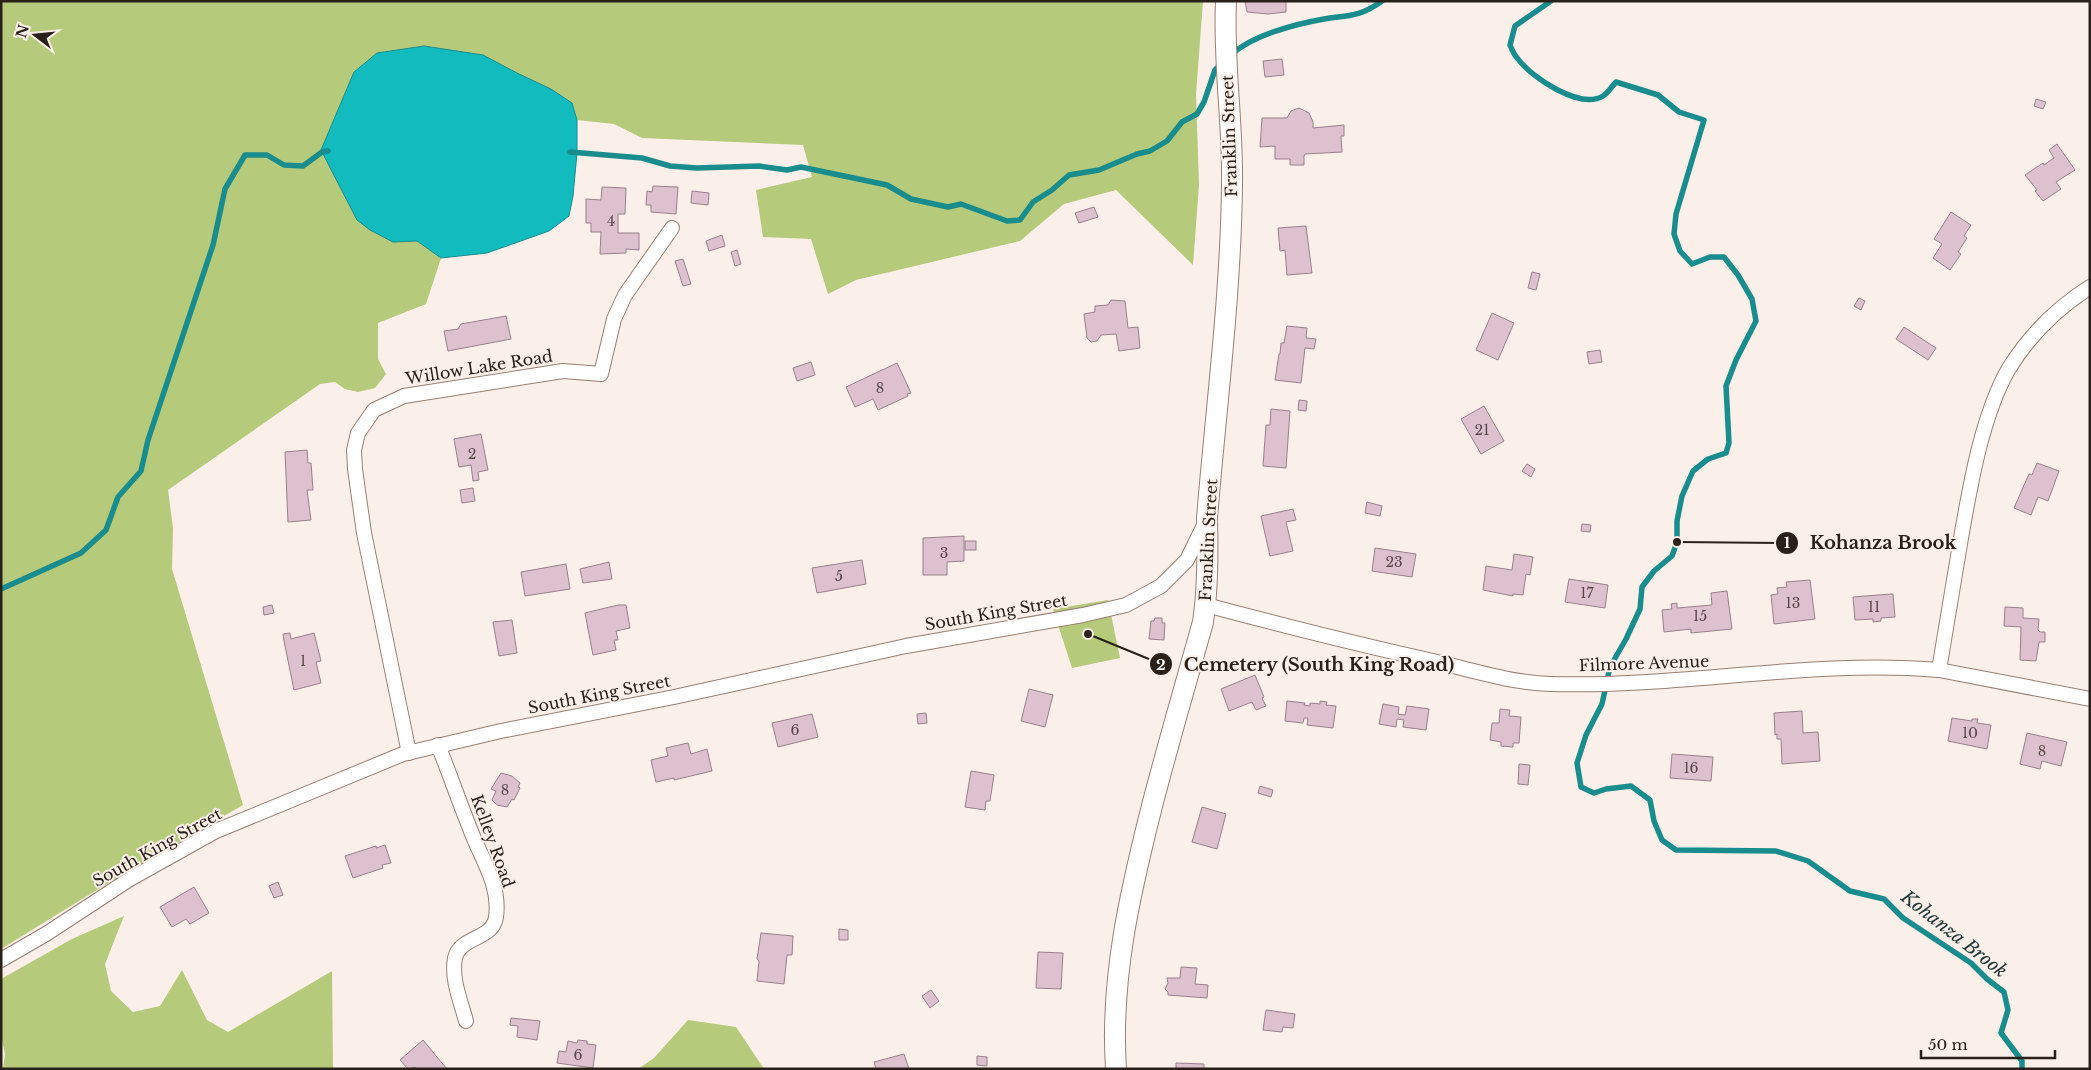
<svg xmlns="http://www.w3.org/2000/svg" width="2091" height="1070" viewBox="0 0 2091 1070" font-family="'Libre Baskerville',serif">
<rect width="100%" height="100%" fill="#fbefe9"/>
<g fill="#b5ca7b">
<path d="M1,1h1202l-7,93 3,91 -6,80 -77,-75 -52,14 -44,37 -164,39 -28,14 -17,-55 -48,-2 -7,-47 56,-13 -9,-32 -161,-7 -28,-14 -37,-4 -5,-17 -21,-14 -35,-16 -33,-18 -59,-9 -47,7 -23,19 39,169h24l24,17 -15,46 -48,19v36l8,15 -11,14 -17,4 -13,-3 -10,-7 -15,2 -152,106 5,38 -1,41 71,236 -143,83 -99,61z"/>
<path d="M1108,600l12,58 -48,10 -19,-59z"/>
<path d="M124,916l-19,48 6,27 22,21 27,-6 22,-36 25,50 21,12 104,-61 1,98h-330l2,-15 -4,-19v-56l71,-40z"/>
<path d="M688,1020l48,7 28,42h-126l16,-11z"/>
</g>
<path fill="#12bbbe" stroke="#198c8d" d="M424,46l59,9 34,18 34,16 21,14 5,17v33l-4,43 -4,20 -20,15 -62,22 -46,5 -24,-17 -24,1 -23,-12 -13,-10 -36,-70 33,-78 23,-19z"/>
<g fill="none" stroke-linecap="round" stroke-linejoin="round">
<g stroke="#198c8d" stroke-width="5.5">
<path d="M1551,1l-36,25 -5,19c2,5 4,10 8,14 13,18 62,51 85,37 5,-3 9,-10 13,-14l42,13 21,17 25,8 -28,94 -2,20 6,17 12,13 18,-7h14l14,18 14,24 4,22 -20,39 -10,26 3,57 -3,10 -18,6 -15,12 -11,25 -5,25v21l-5,14 -18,15 -12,16 -2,22 -14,30 -16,28 -8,37 -16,31 -9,28 4,24 13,6 12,-4 25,-3 19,14 4,21 8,19 14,10 100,1 32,10 42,30 34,8 19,19 68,45 16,16 17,13 4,18 -7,23 21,28v8"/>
<path d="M1231,55c21,-20 65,-31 93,-36 25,-4 36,-2 58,-18"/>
<path d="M570,152l72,6 28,8 27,2 62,-2 28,4 14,-3 86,18 24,14 37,8 13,-3 46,17 13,-1 13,-18 19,-12 17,-15 30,-5 38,-16 13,-3 17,-10 15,-19 15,-8 7,-12 11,-32 7,-7"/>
<path d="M1,589l80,-36 25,-23 12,-33 23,-26 7,-31 65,-195 12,-56 20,-34h22l17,10 19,1 19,-14 6,-1"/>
</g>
</g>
<g fill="#ddc1cf" stroke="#997f8d">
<path d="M1245,1h41v11l-18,2 -21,-2z"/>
<path d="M1282,59l2,16 -19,2 -2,-16z"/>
<path d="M2036,99l10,3 -3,7 -9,-3z"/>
<path d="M1299,108l10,5 4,9v6l31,-3v11h-3l1,16 -37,2 -1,2v9h-14v-6h-15v-13l-15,1 2,-29h25l4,-7z"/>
<path d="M2057,144l18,26 -19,12 5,7 -18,12 -8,-10 2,-1 -12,-15 18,-12 1,2 10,-7 -5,-8z"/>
<path d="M653,186l25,1 -2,27 -25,-2v-7h-5l1,-14 5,1z"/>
<path d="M602,187l24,1 -1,26h-7v19h21v17l-13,-1v4l-26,1 1,-22h-10v-9h-5v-24l15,1z"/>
<path d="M692,191l17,2 -1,12 -17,-2z"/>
<path d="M1094,207l4,10 -19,6 -4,-10z"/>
<path d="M1951,212l20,13 -7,11 3,2 -9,14 3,2 -11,16 -17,-12 9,-14 -8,-5z"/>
<path d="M1306,226l6,47 -25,2 -2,-25 -5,1 -2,-23z"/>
<path d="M722,235l3,11 -16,5 -3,-10z"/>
<path d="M737,250l4,14 -6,2 -4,-14z"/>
<path d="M683,259l8,25 -8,2 -8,-25z"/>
<path d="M1532,272l8,2 -4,16 -8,-2z"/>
<path d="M1859,298l6,3 -4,9 -7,-4z"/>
<path d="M1111,300l14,1 3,27 10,-1 2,21 -21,3 -3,-17 -15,1 -4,6 -6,1 -4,-4 -3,-24 11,-2v-6l13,-1z"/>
<path d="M1492,313l22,10 -16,37 -22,-10z"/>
<path d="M506,316l5,23 -63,12 -4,-20 14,-2 3,-5z"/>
<path d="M1287,326l20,2 -1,10 10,1 -2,10 -9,-1 -4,35 -26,-3 4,-26h1l1,-11h3z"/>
<path d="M1904,327l32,21 -8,12 -32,-21z"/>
<path d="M1600,350l2,12 -13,2 -2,-12z"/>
<path d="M811,362l4,13 -18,6 -4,-13z"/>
<path d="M897,363l14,30 -4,1 1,2 -30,14 -5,-11 -18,8 -9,-20z"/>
<path d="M1299,400l8,1 -1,10 -8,-1z"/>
<path d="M1484,406l20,35 -23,13 -20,-35z"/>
<path d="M1271,409l19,2 -4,57 -23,-2 3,-41h4z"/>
<path d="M481,434l7,36 -10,2 1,8 -6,1 -2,-16 -12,2 -5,-28z"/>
<path d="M307,450l1,13h3l2,27h-6l4,30 -23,2 -3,-70z"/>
<path d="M2037,463l22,8 -11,30 -10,-4 -7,18 -17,-7 15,-34 3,1z"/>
<path d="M1527,464l8,5 -4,8 -9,-6z"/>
<path d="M473,488l2,13 -13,2 -2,-13z"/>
<path d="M1367,502l15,4 -2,10 -15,-3z"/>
<path d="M1293,509l3,11 -10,2 7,29 -23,5 -9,-40z"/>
<path d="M1582,524l9,1 -1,7 -9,-1z"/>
<path d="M964,536v25l-17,1v13h-24v-37z"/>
<rect x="965" y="541" width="11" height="9"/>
<path d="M1375,548l41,6 -4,23 -40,-6z"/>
<path d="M1514,554l19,3 -3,18 -4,-1 -3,21 -10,-1v2l-30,-6 3,-24 26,4z"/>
<path d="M862,560l4,24 -49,9 -5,-25z"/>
<path d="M609,562l3,17 -29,4 -3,-14z"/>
<path d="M566,564l4,25 -45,7 -4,-24z"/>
<path d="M1569,579l39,6 -3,23 -40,-6z"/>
<path d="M1810,580l5,39 -41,5 -3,-29 7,-1 -1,-6 10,-1 -1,-5z"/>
<path d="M1727,591l5,38 -41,4v-4l-27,3 -2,-22 10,-1 -1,-5 6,-1v5l35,-3 -1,-12z"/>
<path d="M1891,594h2l2,23 -14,1v3l-8,1v-3l-18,1 -2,-23z"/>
<path d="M272,605l2,8 -10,2 -1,-8z"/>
<path d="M618,605h8l4,23 -14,3 2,9h-4l2,10 -23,5 -8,-42z"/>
<path d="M2005,607l18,1v10l16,1 -1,11 2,2h5v10h-6l-3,19 -16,-1 1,-33 -17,-1z"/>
<path d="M1155,618h7v5h3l-1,17 -15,-1 2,-18h3z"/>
<path d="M512,620l5,33 -18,3 -6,-34z"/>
<path d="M290,633l1,6 23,-6 7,28 -5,1 5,21 -27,7 -10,-49 -1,-7z"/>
<path d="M1255,675l9,22 -2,1 4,8 -10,4 -4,-8 -23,9 -8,-22z"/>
<path d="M1029,689l24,6 -8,32 -24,-6z"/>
<path d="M1287,701l18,2 -1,2 6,1v-3l10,1v-3l7,1 -1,3 10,1 -3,22 -26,-3 1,-7h-4l-1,5 -18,-2z"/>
<path d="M1383,704l16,3 -1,7 7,1 2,-9 22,3 -3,21 -23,-3 1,-7 -7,-1 -1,8 -17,-3z"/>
<path d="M1500,709l10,1 -1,6 12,1 -2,26h-6v4l-12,-1v-4l-11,-2 2,-17h7z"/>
<path d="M1802,711l1,22 15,-1 2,29 -38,3 -1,-25h-4v-5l-2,1 -1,-22z"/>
<path d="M926,713l1,10 -9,1 -1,-10z"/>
<path d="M812,714l6,23 -40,10 -6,-24z"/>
<path d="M1952,718l20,3v-2h6l-1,4 14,2 -4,24 -39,-8z"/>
<path d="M2027,733l40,9 -6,24 -19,-5 -2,8 -20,-5z"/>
<path d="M688,743l3,11 16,-5 5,22 -38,9v-2l-18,4 -5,-22 17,-4 -2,-8z"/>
<path d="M1672,754l41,3 -2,24 -41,-3z"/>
<path d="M1519,764l11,1 -2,20 -10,-1z"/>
<path d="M971,771l23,4 -4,26h-4l-1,9 -20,-3z"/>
<path d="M501,773l11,3 8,7 -2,4 2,1 -6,12 -2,-1 -5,8 -10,-2 -5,-5 4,-9 -5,-2z"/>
<path d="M1260,786l13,4 -2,7 -13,-4z"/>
<path d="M1202,807l24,7 -9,35 -25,-7z"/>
<path d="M385,845l6,18 -9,2 1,3 -30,10 -8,-22 31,-10v2z"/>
<path d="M278,882l5,13 -9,3 -5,-12z"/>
<path d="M194,887l15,26 -19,11 -4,-5 -14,8 -12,-20z"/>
<path d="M839,929l9,1v10h-9z"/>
<path d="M761,933l32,3 -1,19h-5l-3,29 -27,-3 2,-20 -2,-2z"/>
<path d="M1038,952l25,1 -2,36 -25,-1z"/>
<path d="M1181,967l16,1 -2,16 13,1 -1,13 -39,-3v-3l-3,-3 3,-6 -1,-5h13z"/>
<path d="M931,990l8,11 -9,7 -8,-12z"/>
<path d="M1266,1010l29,4 -2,14 -10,-1 -1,5 -19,-2z"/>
<path d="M511,1018l29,3 -3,19 -20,-3 1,-11 -8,-1z"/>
<path d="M423,1040l9,11 15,18h-30l-2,-2 -7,2 -8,-9z"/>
<path d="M578,1040l9,1v3l9,1 -3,23 -36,-5 2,-12 7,1 2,-11 9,2z"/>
<path d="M904,1054l5,15h-33l-2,-7z"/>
<path d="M977,1056l10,1v9l-10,-1z"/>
<path d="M1176,1063l28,1v5h-28z"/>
</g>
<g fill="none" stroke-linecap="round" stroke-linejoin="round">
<defs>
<g id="street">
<path d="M1206,605c75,20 150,39 227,56 38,9 79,22 118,23 129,4 260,-25 388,-14l151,29"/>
<path d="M1939,670c7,-44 15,-88 22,-132 9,-52 21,-122 47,-168 20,-33 49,-62 82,-83"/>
<path d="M438,745c13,32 24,65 37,96 11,25 25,48 21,76 -3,23 -36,19 -41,41 -4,21 6,44 11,63"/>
<path d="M409,753l-45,-220 -9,-64 -1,-19 4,-17 16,-23 30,-14 159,-25 38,3 13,-55 11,-24 47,-67"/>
<path d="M1,960l45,-26 84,-55 86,-48 187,-77 98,-23 173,-34 232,-51 177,-31 43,-10 35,-19 26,-26 19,-39"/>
</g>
<path id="secondary" d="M1116,1069c-6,-90 14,-176 36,-263 16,-62 34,-123 51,-184 5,-34 5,-69 4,-104 9,-111 24,-223 25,-335 1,-61 -9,-121 -6,-182"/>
</defs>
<use href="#street" stroke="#997f71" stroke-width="16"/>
<use href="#secondary" stroke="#997f71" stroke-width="22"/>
<use href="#street" stroke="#fff" stroke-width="14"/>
<use href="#secondary" stroke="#fff" stroke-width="20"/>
</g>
<g text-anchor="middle" stroke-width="4" stroke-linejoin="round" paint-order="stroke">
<g font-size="14" fill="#574847">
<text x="611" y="226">4</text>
<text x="880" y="393">8</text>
<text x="1482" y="435">21</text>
<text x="472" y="459">2</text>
<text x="944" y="558">3</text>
<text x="1394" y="567">23</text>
<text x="839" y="581">5</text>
<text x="1587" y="598">17</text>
<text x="1793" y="608">13</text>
<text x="1874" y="612">11</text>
<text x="1700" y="621">15</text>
<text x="303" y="666">1</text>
<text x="795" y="735">6</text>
<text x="1970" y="738">10</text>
<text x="2042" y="756">8</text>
<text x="1691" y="773">16</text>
<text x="505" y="795">8</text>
<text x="578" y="1060">6</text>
</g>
<g font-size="16" fill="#2a201a" stroke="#fbefe9">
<text transform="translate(1229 136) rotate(-92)" y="6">Franklin Street</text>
<text transform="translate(479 367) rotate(-9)" y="6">Willow Lake Road</text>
<text transform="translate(1208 540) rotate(-87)" y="6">Franklin Street</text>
<text transform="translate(996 612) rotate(-10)" y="6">South King Street</text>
<text transform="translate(1644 663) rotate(-2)" y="6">Filmore Avenue</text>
<text transform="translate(599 694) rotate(-11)" y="6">South King Street</text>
<text transform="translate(493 841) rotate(70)" y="6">Kelley Road</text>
<text transform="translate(157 847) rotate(-29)" y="6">South King Street</text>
</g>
<g font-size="18" font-style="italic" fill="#203838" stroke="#fbefe9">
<text transform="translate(1954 934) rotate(38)" y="6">Kohanza Brook</text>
</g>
</g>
<path fill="none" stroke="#2a201a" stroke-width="2" d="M1677 542L1787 543M1088 634L1161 664"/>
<g fill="#2a201a" stroke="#fbefe9" stroke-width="2">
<circle cx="1677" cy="542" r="5"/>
<circle cx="1088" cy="634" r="5"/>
<circle cx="1787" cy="543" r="12"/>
<circle cx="1161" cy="664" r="12"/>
</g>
<g font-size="15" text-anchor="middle" font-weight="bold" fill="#fff">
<text x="1787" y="548">1</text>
<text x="1161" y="670">2</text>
</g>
<g font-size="18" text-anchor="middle" font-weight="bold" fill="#2a201a" stroke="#fbefe9" stroke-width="4" stroke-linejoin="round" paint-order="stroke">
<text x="1883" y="549">Kohanza Brook</text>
<text x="1319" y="671">Cemetery (South King Road)</text>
</g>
<rect width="2091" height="1070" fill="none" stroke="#2a201a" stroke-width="5"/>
<g transform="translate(35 35) rotate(286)" stroke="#fbefe9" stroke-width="4" paint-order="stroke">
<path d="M0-4L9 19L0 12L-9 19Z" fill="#2a201a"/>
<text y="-8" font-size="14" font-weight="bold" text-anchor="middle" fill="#2a201a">N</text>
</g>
<path d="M1921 1050v8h134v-8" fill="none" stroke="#2a201a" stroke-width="2.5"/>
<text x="1928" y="1050" font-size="15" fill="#2a201a" stroke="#fbefe9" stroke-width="4" paint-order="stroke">50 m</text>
</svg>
